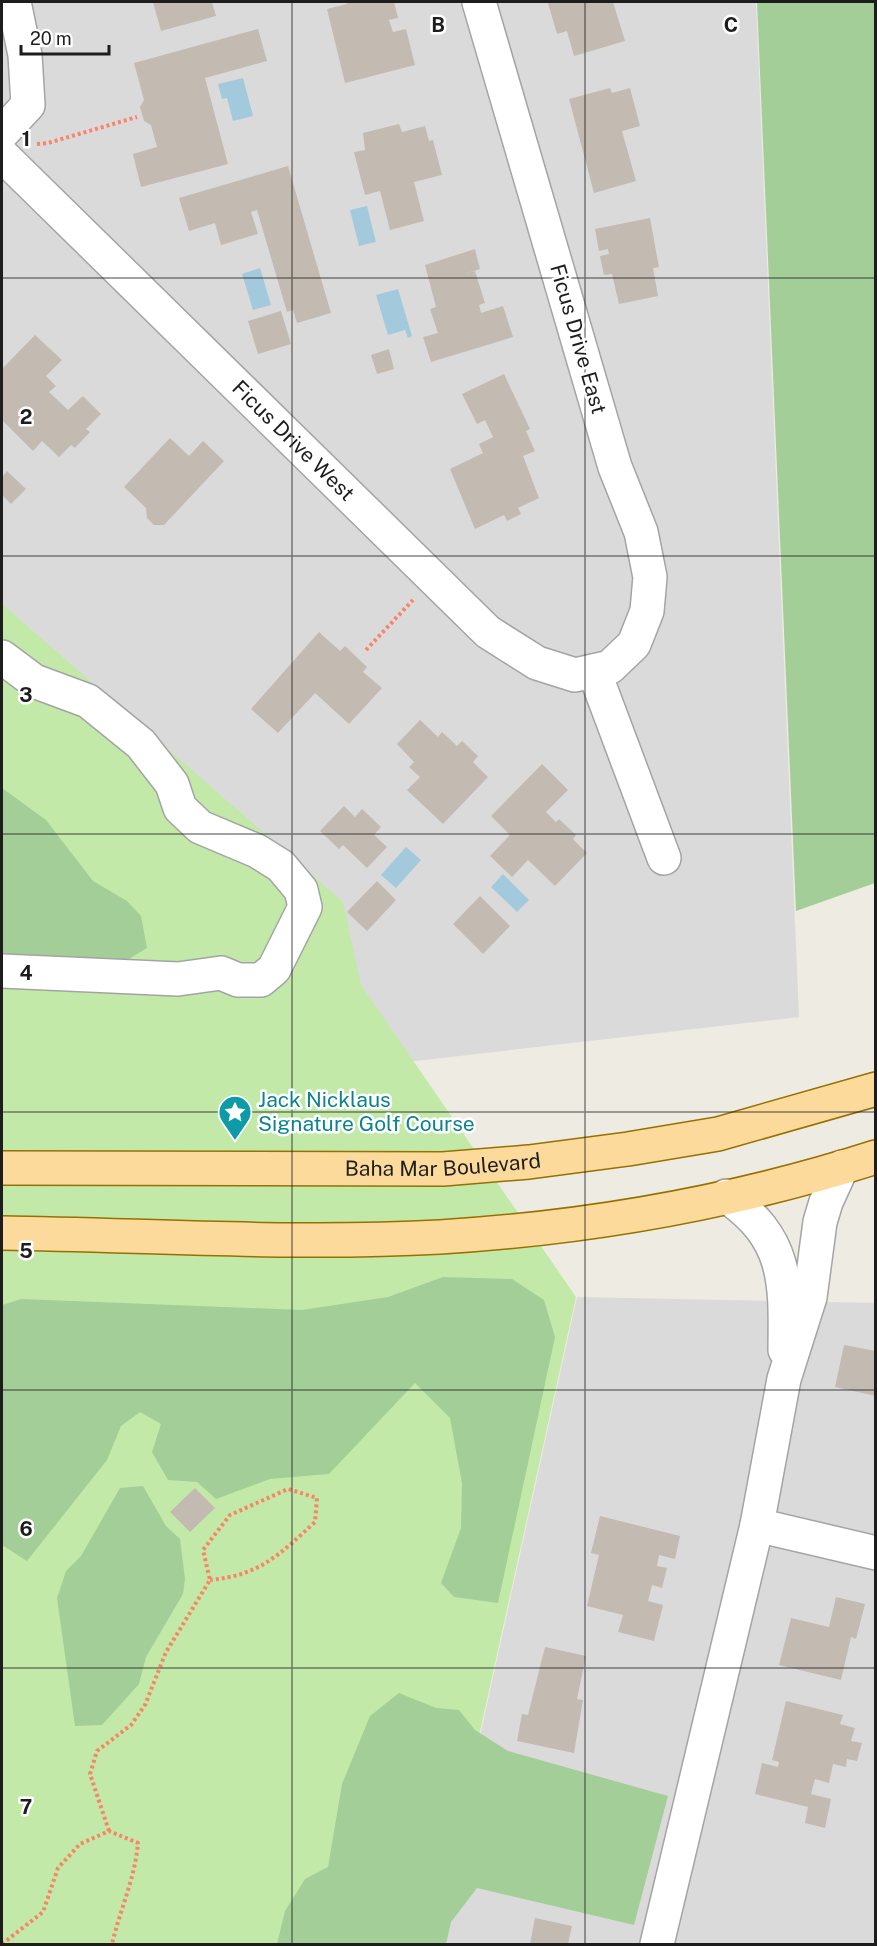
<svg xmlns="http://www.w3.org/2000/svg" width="877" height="1946" viewBox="0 0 877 1946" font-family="'Public Sans',sans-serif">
<rect width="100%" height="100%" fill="#eeebe3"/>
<g fill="#dbdada">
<path d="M2,2h754l43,1015 -471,54 -326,-346z"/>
<path d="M577,1297l298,6v641h-441z"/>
</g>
<path fill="#c2e9a8" d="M2,604l341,298 18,83 215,312 -143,647h-431z"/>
<g fill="#a3ce97">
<path d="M757,2h119l-1,881 -79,28z"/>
<path d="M2,788l44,32 47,61 34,20 14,15 6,32 -23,14h-122z"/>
<path d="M443,1277l69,2 32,21 11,37 -57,266 -44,-6 -13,-14 20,-55 1,-45 -12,-65 -35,-35 -86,91 -59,5 -54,20 -19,-17 -29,-2 -16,-28 9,-28 -21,-12 -19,14 -14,34 -80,101 -25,-16v-240l19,-6 281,11 86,-13z"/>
<path d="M143,1486l23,40 14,13 5,40 -2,15 -37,63 -7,27 -37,41 -27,1 -18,-128 9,-27 15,-15 39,-68z"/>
<path d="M399,1693l37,15 23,2 16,20 33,21 160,45 -34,129 -157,-37 -26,34 -5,22h-169l8,-33 20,-32 23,-12 14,-83 28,-68z"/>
</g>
<g fill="#a3cadc">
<path d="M243,78l10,38 -20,5 -6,-23 -5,1 -4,-15z"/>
<path d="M367,206l9,36 -17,4 -9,-36z"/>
<path d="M260,268l11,37 -18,5 -11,-36z"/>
<path d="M398,289l14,47 -4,2 -3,-8 -17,5 -12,-40z"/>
<path d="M406,847l15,13 -25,28 -15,-13z"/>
<path d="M503,874l26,26 -12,12 -26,-25z"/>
</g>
<g fill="#c3bab2">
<path d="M153,2h59l4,14 -55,15z"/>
<path d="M347,2h47l4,16 -9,2 4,12 13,-3 9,36 -70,18 -18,-74 20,-5z"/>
<path d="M553,2h60l12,39 -51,15 -7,-25 -10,3 -9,-31z"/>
<path d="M258,29l9,32 -62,17 23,86 -87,23 -8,-33 24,-7 -6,-22 -7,-4 -4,-14 4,-7 -10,-37z"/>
<path d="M610,88l2,5 18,-5 10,38 -18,5 14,50 -42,12 -25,-94z"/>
<path d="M399,124l3,8 23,-6 4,15 4,-1 9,35 -28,7 10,39 -34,9 -10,-39 -15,4 -11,-43 11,-2 -2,-17z"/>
<path d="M288,166l43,147 -34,10 -4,-13 -6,2 -30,-102 -6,2 7,22 -37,11 -6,-22 -26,8 -10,-33z"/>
<path d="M650,218l9,49 -6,1 5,28 -39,8 -7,-30 -8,1 -4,-19 9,-2 -1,-5 -9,2 -4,-22z"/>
<path d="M475,249l5,20 -16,5 11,-3 10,32 -6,2 2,8 22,-7 10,31 -82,25 -8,-25 15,-4 -8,-24 6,-2 -11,-42z"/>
<path d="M281,311l10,33 -33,10 -10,-33z"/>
<path d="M35,335l27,25 -16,16 10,10 -7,6 19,18 15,-14 18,18 -15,15 4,3 -15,16 -4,-3 -12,12 -17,-16 -9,10 -30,-30 -1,1v-53z"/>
<path d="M389,349l5,20 -17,5 -6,-19z"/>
<path d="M504,374l26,55 -4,2 9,20 -12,5 16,42 -21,10 3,6 -14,7 -3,-6 -29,14 -25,-60 33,-16 -4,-9 14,-7 -8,-17 -8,4 -15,-30z"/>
<path d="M170,438l19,18 14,-15 21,20 -60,64h-10l-7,-7 -1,-10 -22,-21z"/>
<path d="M7,471l19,18 -15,15 -9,-9v-18z"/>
<path d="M319,632l21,19 5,-5 22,21 -4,5 19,16 -33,36 -34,-31 -37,40 -27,-24z"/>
<path d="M420,720l18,17 4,-5 15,14 5,-5 16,15 -5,6 15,15 -45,47 -36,-34 13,-13 -11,-10 5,-5 -17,-18z"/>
<path d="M542,764l26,26 -22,22 10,10 3,-3 17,16 -3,4 14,14 -32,33 -27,-26 -16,17 -22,-21 20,-21 -19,-19z"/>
<path d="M344,806l11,11 7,-8 19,18 -7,8 13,12 -20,21 -24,-23 -4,4 -19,-18z"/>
<path d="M377,881l19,19 -29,31 -20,-19z"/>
<path d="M480,896l30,30 -27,28 -30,-30z"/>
<path d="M844,1345l32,6v45l-41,-9z"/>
<path d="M195,1488l20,20 -25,24 -20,-20z"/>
<path d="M600,1516l80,20 -5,23 -16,-4 -2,11 10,2 -5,20 -10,-3 -4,16 15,4 -9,36 -36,-9 5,-17 -36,-9 12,-51 -8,-2z"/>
<path d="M836,1597l29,7 -9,35 -5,-2 -10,43 -62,-15 12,-47 38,9z"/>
<path d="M545,1647l41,9 -9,43 6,1 -9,53 -57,-12 5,-27 6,1z"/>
<path d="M786,1701l57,14 -3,9 15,4 -4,13 11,2 -5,18 -10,-2 -1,8 -13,-3 -4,19 -14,-4 -4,15 20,5 -6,29 -20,-5 3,-16 -53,-13 7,-31 16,4 1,-5 -7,-2z"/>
<path d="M535,1918l37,8 -4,18h-38z"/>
</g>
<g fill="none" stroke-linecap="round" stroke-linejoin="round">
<defs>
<g id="minor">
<path d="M2,133l26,-28 -3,-50 -11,-53"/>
<path id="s1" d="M2,155l486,477 49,31 38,12 35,-8 24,-23 13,-33 3,-34 -9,-45 -26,-65 -136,-465"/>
<path d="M2,657l32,24 54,20 53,43 31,40 8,24 20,19 57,24 24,15 20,24 4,17 -31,62 -13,11h-23l-17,-7 -43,6 -176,-8"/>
<path d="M594,671l70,187"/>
<path d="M726,1196c61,42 60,84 59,154"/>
<path d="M757,1525l119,28"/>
<path d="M657,1944l100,-419 27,-146 26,-82 10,-75 6,-20 16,-35"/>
</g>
<g id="major">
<path id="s2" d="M2,1168l441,1 86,-7 99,-13 90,-15 158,-45"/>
<path d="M2,1233c145,2 292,12 438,4 146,-9 296,-35 436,-80"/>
</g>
</defs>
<use href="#minor" stroke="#a4a4a4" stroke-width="36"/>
<use href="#major" stroke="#967100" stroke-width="36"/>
<g stroke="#f98469" stroke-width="4" stroke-dasharray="3 3" stroke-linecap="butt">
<path d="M37,144l11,-1 89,-26"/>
<path d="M366,650l47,-50"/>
<path d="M109,1831l-19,-57 7,-23 34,-26 14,-20 21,-53 44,-72 -7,-30 27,-35 58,-26 29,9 -2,24c-35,32 -54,53 -105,58"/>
<path d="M2,1944l41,-32 15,-44 22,-24 29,-13 29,12c-3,35 -18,67 -26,101"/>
</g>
<use href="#minor" stroke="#fff" stroke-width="33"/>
<use href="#major" stroke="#fbda9b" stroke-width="33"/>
</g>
<path fill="none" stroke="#1d1d1d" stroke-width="1.5" stroke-opacity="0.55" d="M292,2v1942M585,2v1942M2,278h874M2,556h874M2,834h874M2,1112h874M2,1390h874M2,1668h874"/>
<defs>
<symbol id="sight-pin" viewBox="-11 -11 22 30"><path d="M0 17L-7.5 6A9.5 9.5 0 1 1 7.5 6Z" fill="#0f9aa8" stroke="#fff"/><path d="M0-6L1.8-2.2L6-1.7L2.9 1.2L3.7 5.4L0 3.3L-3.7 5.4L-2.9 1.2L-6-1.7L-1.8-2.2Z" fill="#fff"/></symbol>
</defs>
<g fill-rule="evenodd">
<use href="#sight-pin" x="216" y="1093" width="38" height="52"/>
</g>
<g text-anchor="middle" stroke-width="5" stroke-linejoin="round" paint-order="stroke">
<g font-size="21" fill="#1d1d1d" stroke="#fff">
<text transform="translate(578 339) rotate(74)" y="7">Ficus Drive East</text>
<text dy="7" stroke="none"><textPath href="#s1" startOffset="408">Ficus Drive West</textPath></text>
<text dy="7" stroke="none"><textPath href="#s2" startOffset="441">Baha Mar Boulevard</textPath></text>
</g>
<g font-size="21" fill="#0d838f" stroke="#fff" text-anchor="start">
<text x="258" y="1107">Jack Nicklaus<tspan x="258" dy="24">Signature Golf Course</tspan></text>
</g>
</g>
<g font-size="20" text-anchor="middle" font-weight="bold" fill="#1d1d1d" stroke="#fff" stroke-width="5" stroke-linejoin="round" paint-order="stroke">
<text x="438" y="32">B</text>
<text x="731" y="32">C</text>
<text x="26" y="146">1</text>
<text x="26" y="424">2</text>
<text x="26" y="702">3</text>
<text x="26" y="980">4</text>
<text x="26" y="1258">5</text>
<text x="26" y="1536">6</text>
<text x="26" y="1814">7</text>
</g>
<rect width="877" height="1946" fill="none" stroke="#1d1d1d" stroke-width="6"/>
<path d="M21 45v9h88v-9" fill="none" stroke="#1d1d1d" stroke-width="3"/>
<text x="30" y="45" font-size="18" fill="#1d1d1d" stroke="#ffffff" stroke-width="4.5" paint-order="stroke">20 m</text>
</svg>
